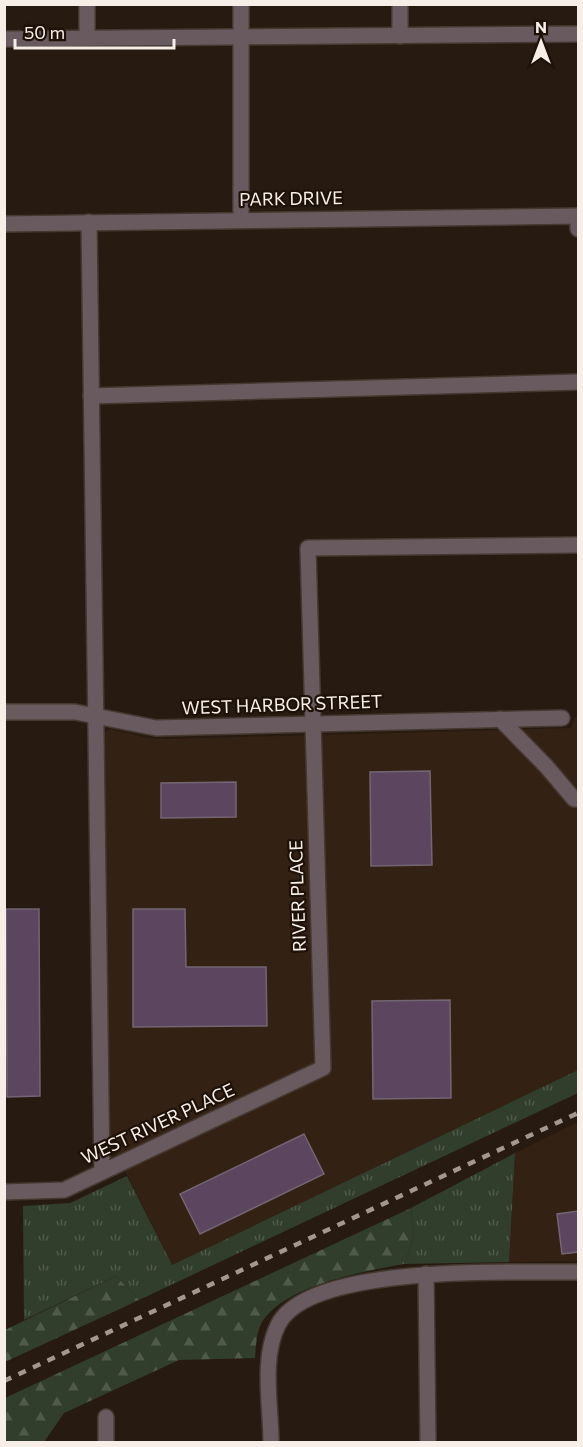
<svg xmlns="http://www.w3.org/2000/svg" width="583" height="1447" viewBox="0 0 583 1447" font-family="Commissioner,sans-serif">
<defs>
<pattern id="grass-tufts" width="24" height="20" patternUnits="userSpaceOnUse" patternTransform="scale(1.5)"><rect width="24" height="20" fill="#313e2c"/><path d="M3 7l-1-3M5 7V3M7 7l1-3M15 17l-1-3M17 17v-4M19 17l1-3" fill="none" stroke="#4f5a4b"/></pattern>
<pattern id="forest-firs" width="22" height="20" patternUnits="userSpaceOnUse" patternTransform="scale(1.5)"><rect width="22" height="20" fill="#313e2c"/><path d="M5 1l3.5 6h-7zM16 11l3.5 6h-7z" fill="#4f5a4b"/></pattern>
</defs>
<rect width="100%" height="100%" fill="#271a11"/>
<g fill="#332114">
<path d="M575,717h3v353l-406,195 -64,-129 -4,-403 5,-4 39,9 19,1 404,-11z"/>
<path d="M578,1122v139l-69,1 6,-109z"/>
</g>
<g fill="url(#grass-tufts)">
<path d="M578,1070v23l-439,207 -23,-24 -92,44 -1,-114 47,-3 57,-27 45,89z"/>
<path d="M515,1153l-6,109 -105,2 10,-27 -3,-29z"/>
</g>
<g fill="url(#forest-firs)">
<path d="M411,1208l3,29 -10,27c-39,7 -119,21 -142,58 -6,10 -6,25 -7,36l-76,2 -115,53 -20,29h-39v-44z"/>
<path d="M116,1276l23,24 -134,62v-32z"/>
</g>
<g fill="#5c465f" stroke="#726673" stroke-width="1.5">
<path d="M430,771l2,94 -61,1 -1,-94z"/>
<path d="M236,782v35l-75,1v-35z"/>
<path d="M6,909h33l1,187 -33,1z"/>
<path d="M133,909h52l1,58h80l1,59 -134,1z"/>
<path d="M450,1000l1,98 -78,1 -1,-98z"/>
<path d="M304,1134l20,40 -124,60 -20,-40z"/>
<path d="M578,1211v41l-16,2 -5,-40z"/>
</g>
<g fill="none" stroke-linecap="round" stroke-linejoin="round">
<defs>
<g id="minor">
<path d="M87,4v34"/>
<path d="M400,4v32"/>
<path d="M4,39l574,-5"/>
<path d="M241,219v-215"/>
<path d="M89,222l13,950"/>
<path d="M4,224l574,-8v13"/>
<path d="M91,396l487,-14"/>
<path d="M4,712h71l81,16 406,-10"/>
<path d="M500,719l46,47 28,33h4"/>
<path d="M4,1192l60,-2 259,-122 -15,-520 270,-3"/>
<path d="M426,1274l2,168"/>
<path d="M106,1417v25"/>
<path d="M271,1442c0,-36 -10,-83 7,-117 31,-62 237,-52 300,-53"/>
</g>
</defs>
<use href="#minor" stroke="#44382f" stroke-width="18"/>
<use href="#minor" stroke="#695a5f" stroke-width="15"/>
<path stroke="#a29890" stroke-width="4.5" stroke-dasharray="8 8" stroke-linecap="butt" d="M4,1381l574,-268"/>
</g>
<g text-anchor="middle" stroke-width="4.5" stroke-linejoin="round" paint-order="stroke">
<g font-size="18" fill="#f6eee7" stroke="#1d1108">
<text transform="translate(291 199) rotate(-1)" y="6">PARK DRIVE</text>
<text transform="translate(282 705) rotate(-2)" y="6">WEST HARBOR STREET</text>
<text transform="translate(298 896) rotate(-92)" y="6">RIVER PLACE</text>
<text transform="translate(158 1124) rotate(-25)" y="6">WEST RIVER PLACE</text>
</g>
</g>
<rect width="583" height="1447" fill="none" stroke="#f6eee7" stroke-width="12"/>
<g transform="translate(541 42)" stroke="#1d1108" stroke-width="4.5" paint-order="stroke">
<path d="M0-4.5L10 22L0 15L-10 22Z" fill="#f6eee7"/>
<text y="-9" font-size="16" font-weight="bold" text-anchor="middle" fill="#f6eee7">N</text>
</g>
<path d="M15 39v9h159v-9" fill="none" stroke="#f6eee7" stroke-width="3"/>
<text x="24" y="39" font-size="18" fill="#f6eee7" stroke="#1d1108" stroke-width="4.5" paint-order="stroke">50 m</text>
</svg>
